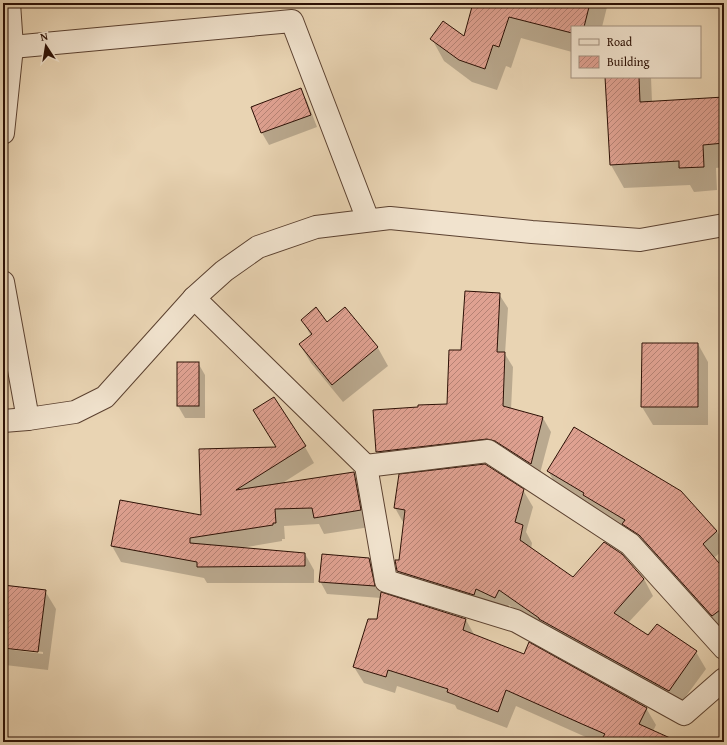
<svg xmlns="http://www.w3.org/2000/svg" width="727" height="745" viewBox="0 0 727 745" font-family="'Gentium Book Plus',serif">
<defs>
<pattern id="building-hatch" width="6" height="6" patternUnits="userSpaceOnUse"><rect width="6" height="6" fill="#dfa191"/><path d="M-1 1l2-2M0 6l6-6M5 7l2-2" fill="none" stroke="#b58274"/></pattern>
</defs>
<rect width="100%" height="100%" fill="#e9d4b3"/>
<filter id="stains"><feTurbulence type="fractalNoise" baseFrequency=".005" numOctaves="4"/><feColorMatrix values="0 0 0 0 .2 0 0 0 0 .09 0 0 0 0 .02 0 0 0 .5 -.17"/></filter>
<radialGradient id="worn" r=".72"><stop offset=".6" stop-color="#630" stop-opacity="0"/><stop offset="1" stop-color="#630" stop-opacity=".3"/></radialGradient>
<g fill="#0003" fill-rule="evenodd">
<path d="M474,3h134l-6,24h-30v25l-51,-14 -10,30 -5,-2 -9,24 -25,-8 -28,-21 -12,-22 33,-2z"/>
<path d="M606,77h45l1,25 72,-4v69l-8,1 1,22 -23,2 -4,-7 -66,3 -13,-23z"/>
<path d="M300,89l7,12 10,26 -48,18 -7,-12 -10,-25z"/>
<path d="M499,294l9,14 -3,46 8,13 -2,43 32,8 8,14 -12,45 -35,-23 -119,12 -8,-14 71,-47 14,-53z"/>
<path d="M345,308l33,40 10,18 -45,36 -32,-39 -11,-18 11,-9 -9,-16 25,3z"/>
<path d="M698,344l10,18v63h-55l-11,-18z"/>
<path d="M198,363l7,12v43h-20l-7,-12z"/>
<path d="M305,447l9,16 -33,21 72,-11 10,16 7,38 -46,7 -5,-10 -35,2 1,13h-3v2l-41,7 64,6 9,16v13h-107l-3,-5 -83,-16 -9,-16 90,-30 -2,-66z"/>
<path d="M548,471l169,60 7,13v5l-10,9 10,12v60l-2,2 -165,-145z"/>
<path d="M523,490l10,17 -7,25 6,11 -1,6 42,29 71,1 9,17 -25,27 21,14 47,15 10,17 -28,38 -131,-75 -38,-27 -5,9 -96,-26 -10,-17 2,-10 4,-37 -9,-16z"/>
<path d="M369,559l7,12 4,22 86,27 9,16 171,72 10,17 -3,6 23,11h-79l-81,-36 -9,22 -50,-19 -2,-4 -58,-19 -2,7 -31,-10 -10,-16 24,-47 3,-22 -54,-4 -7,-13z"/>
<path d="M3,586l42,5 11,18 -8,61 -43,-5 -2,-3zM6,647l37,5v2l-37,-5z"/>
</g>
<g fill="url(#building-hatch)" stroke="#2c1005">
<path d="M473,3h117l-6,24h-12v6l-63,-16 -10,30 -6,-2 -8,24 -26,-9 -29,-21 13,-18 21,15z"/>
<path d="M605,77h34l1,25 84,-5v46l-21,2 1,22 -25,1v-7l-69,4z"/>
<path d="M301,88l10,27 -50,18 -10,-26z"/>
<path d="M465,291l35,2 -3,59h8l-2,54 40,11 -12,47 -36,-23 -8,-2 -111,13 -3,-42 45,-3v-2l29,-1 2,-54h12z"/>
<path d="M316,307l11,15 18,-15 33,40 -46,38 -33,-41 13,-10 -11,-14z"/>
<path d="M642,343h56v64h-57z"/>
<rect x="177" y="362" width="22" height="44"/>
<path d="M274,397l32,49 -70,44 118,-18 7,38 -47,8 -2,-10 -37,1 1,14h-3v2l-83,13v5l115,10v13l-108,1v-5l-86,-16 9,-46 81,15 -2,-66 77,-2 -23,-37z"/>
<path d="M574,427l107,64 36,40 -14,13 21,25v38l-12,9 -73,-81 -17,-11 3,-4 -42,-25 1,-2 -37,-22z"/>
<path d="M485,464l39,25 -9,33 8,3 -3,15 53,37 31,-35 18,12 22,25 -30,34 34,22 9,-11 40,27 -28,40 -130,-72v-1l-40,-28 -4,8 -19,-9 -2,6 -77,-24 -2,-11h4l6,-50 -11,-2 5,-34z"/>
<path d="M322,554l47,4 6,28 -56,-4z"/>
<path d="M3,585l43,5 -8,62 -35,-4z"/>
<path d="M381,592l85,27 -3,11 61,24 5,-12 118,66 -8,16 40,18h-66l-10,-5 2,-3 -23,-10 -76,-34 -8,22 -51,-20 1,-3 -60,-19 -2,7 -33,-10 15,-48h9z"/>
</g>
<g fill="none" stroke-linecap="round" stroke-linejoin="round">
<defs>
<g id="minor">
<path d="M12,47l280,-26 76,199"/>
<path d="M3,133l9,-86 -3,-44"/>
<path d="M3,282l25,137"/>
<path d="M194,298l172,168 20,115 130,40 168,93 40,-35"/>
<path d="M3,421l25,-2 47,-7 30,-15 89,-99 30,-27 34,-24 58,-20 74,-9 142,14 108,8 84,-15"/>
<path d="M366,466l122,-15 142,93 94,104"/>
</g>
</defs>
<use href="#minor" stroke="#5b4130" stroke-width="24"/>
<use href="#minor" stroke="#f1e3ce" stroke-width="22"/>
</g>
<rect width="727" height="745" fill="none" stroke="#e9d4b3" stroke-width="16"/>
<rect x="4" y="4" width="719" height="737" fill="none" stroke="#2c1005" stroke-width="2"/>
<rect x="8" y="8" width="711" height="729" fill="none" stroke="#2c1005"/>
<rect x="571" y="26" width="130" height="52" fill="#f1e3ce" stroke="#a28f7e"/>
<rect x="579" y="39" width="20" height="6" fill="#f1e3ce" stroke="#a28f7e"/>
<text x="607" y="46" font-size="12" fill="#2c1005">Road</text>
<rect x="579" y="56" width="20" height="12" fill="url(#building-hatch)" stroke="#a28f7e"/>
<text x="607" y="66" font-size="12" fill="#2c1005">Building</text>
<g transform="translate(46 46) rotate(348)" stroke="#f1e3ce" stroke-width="3" paint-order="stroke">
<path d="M0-3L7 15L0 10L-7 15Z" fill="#2c1005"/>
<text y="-6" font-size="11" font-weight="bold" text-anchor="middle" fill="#2c1005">N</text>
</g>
<rect width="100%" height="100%" filter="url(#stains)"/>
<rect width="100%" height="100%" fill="url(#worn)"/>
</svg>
